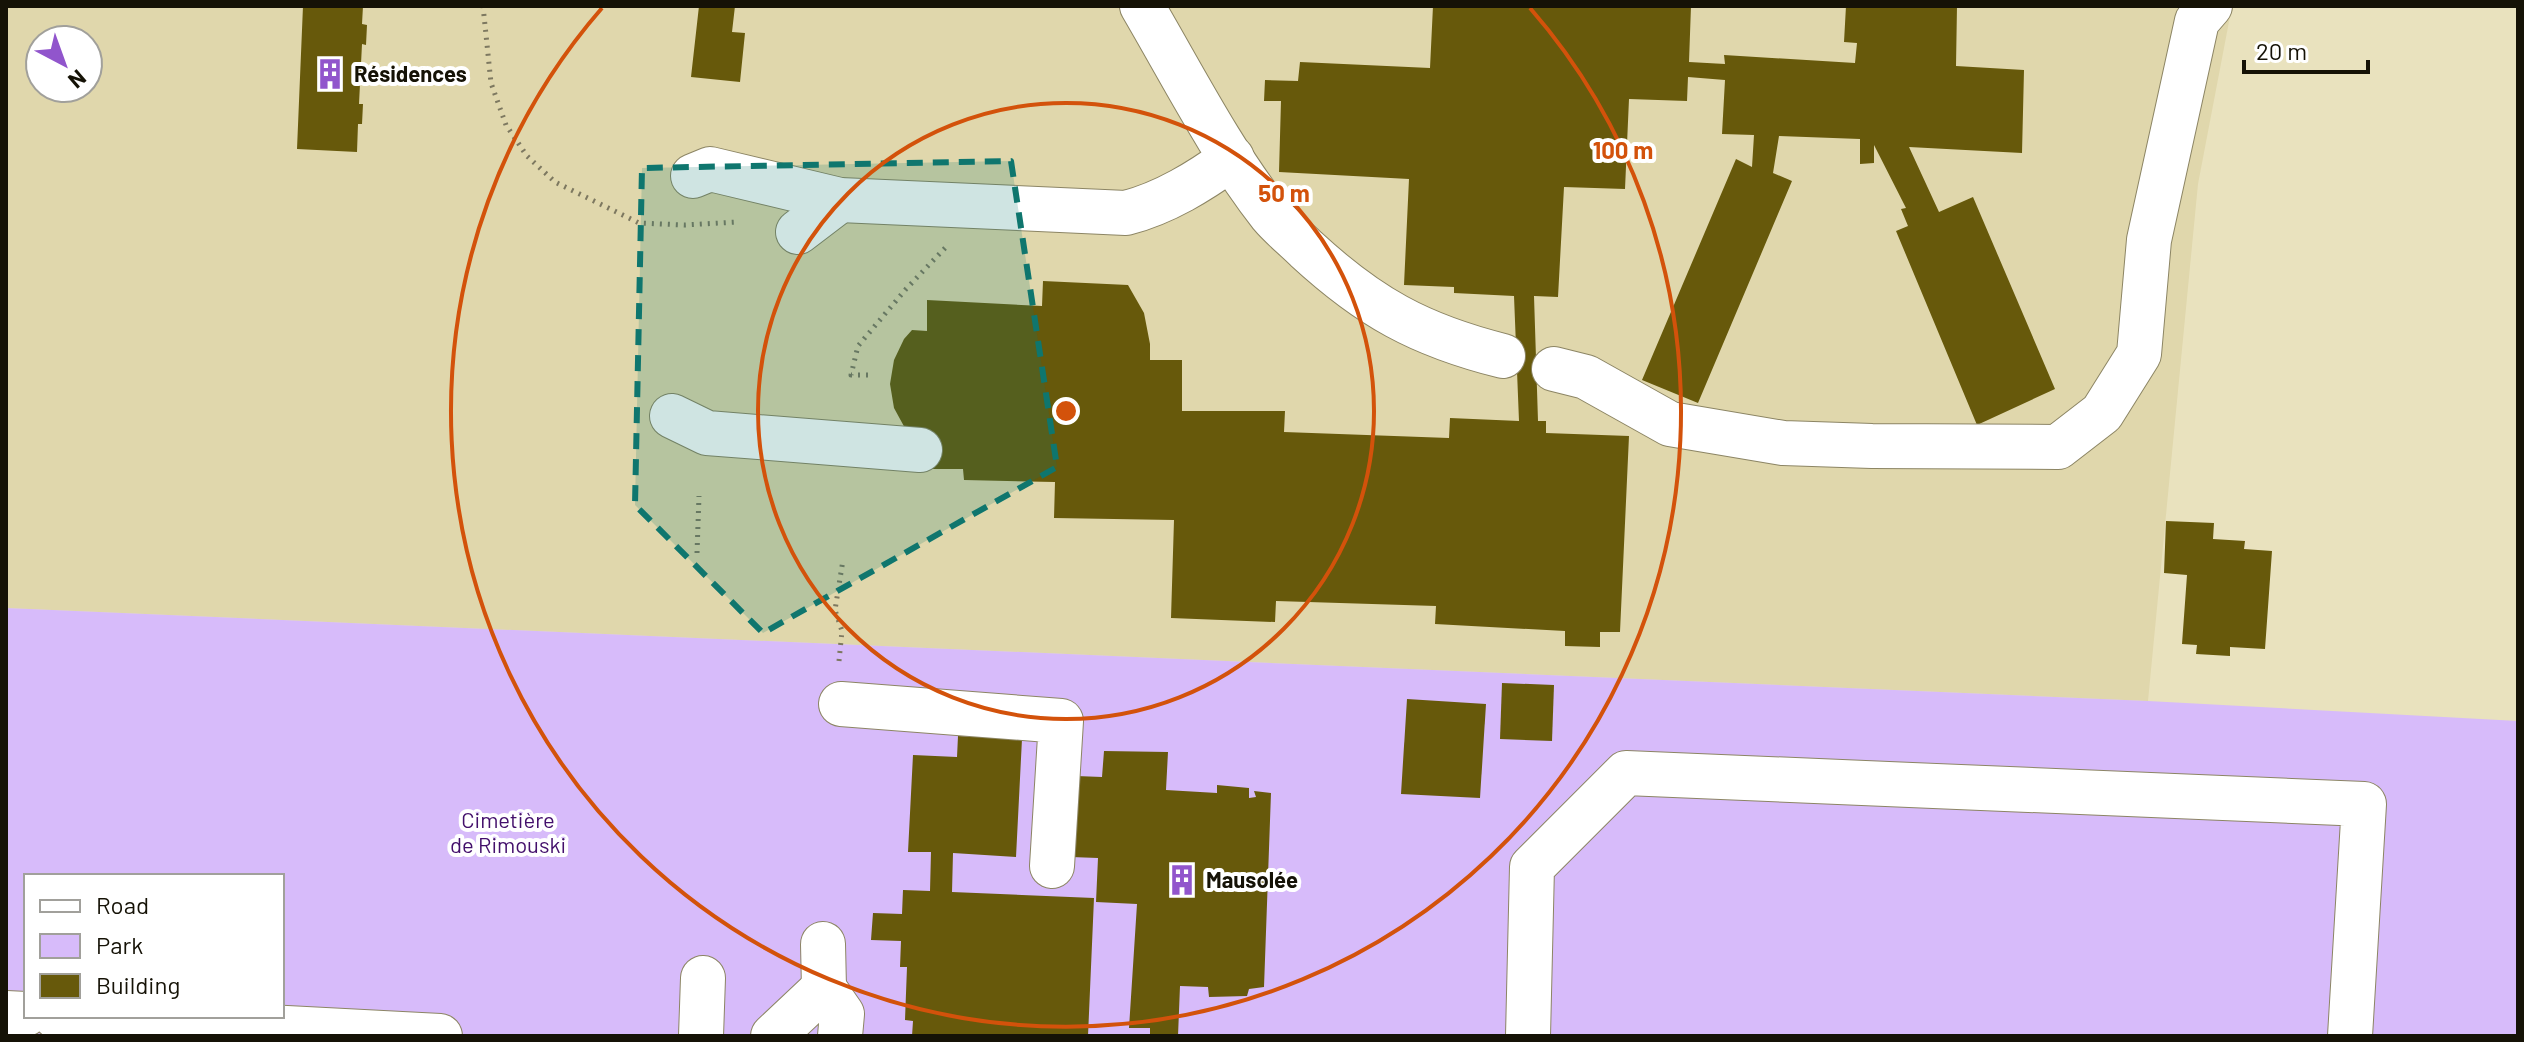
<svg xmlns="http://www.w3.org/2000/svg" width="2524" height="1042" viewBox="0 0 2524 1042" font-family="Barlow,sans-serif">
<rect width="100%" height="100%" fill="#e9e2be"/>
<path fill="#e0d7ac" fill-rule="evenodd" d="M6,6h2226l-34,178 -50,517 -2142,-93zM40,40h48v48h-48z"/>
<path fill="#d7bbfa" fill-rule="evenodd" d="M6,608l2142,93 370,20v315h-2512zM26,876h256v140h-256z"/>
<g fill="#67590b">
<path d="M303,6h60l-1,18 5,1 -1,20 -4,-1 -3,60h4l-1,20h-4l-1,28 -60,-3z"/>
<path d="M699,6h36l-3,26 13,1 -5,49 -49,-5z"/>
<path d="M1433,6h258l-2,56 36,2 -1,-9 131,8 2,-20 -13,-1 2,-36h111l-1,60 68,4 -2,83 -113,-6 30,65 34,-15 82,192 -78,36 -81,-194 12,-5 -7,-17 5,-1 -32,-63v18l-14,1v-25l-81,-3 -6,37 19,8 -94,222 -56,-23 94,-221 16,8 2,-32 -32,-1 3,-54 -37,-3 -1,24 -58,-2 -4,90 -61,-2 -6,110 -24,-1 4,125h8v12l83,3 -9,196h-20v15l-35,-1v-15l-130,-7 1,-18 -160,-5 -1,21 -104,-4 3,-98 -120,-2 1,-36 -91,-2 -1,-11h-43l-14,-39 -12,-22 -4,-24 4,-24 10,-21 8,-9 15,1v-31l115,6 1,-25 85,4 16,28 6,31v16h32v51h103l-1,21 165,6 1,-20 69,3 -5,-125 -60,-3v-6l-50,-2 5,-106 -130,-7 2,-71h-17l1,-21 33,1 2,-19 130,6z"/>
<path d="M2166,521l48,2 -1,16 32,2 -1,8 28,2 -7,98 -35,-2v9l-34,-2 1,-9 -15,-1 5,-69 -23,-2z"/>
<path d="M1502,683l52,2 -2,56 -52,-2z"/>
<path d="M1407,699l79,5 -6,94 -79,-4z"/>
<path d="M958,736l64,3 -6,118 -63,-4 -1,39 142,6 -6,138h-176l1,-15 -8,-1 2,-53h-7l1,-26 -30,-1 2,-27 29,1 1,-24 27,1 1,-39h-23l5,-97 44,2z"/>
<path d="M1104,751l64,1 -2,38 51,3v-8l32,3v10l7,-1 -2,-6 17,2 -7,194 -15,2 -2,7 -38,1 -1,-10 -28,-1 -2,50h-28v-8h-21l8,-124 -41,-2 2,-44 -27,-1 5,-81 26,1z"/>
</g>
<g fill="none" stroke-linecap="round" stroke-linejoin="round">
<defs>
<g id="minor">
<path d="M1142,6c41,70 79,145 129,209 10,12 24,23 35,34 63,58 113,86 197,107"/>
<path d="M693,176l17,-7 130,31 286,13c39,-10 74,-32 106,-55"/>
<path d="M798,232l42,-32"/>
<path d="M1554,369l32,8 84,47 113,19 89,3 186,1 44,-34 37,-59 10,-114 48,-219 13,-15"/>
<path d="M672,416l35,17 213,17"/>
<path d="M841,704l220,17 -9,145"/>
<path d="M823,944l1,44"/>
<path d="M6,1013l20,1"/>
<path d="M55,1016l385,20"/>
<path d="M701,1036l2,-58"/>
<path d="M773,1036l51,-48 18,26 -2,22"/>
<path d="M1528,1036l4,-169 94,-94 738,31 -14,232"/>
</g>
</defs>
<use href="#minor" stroke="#8c8564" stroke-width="46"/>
<g stroke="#7d7860" stroke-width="5" stroke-dasharray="2 6" stroke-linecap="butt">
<path d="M483,6l8,77 15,42 21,31 28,26 84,41 45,2 54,-3"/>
<path d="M868,375h-17l7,-29 48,-57 40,-42"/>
<path d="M697,553l2,-57"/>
<path d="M839,661l3,-30 -7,-21 8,-50"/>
</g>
<use href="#minor" stroke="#fff" stroke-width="44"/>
</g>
<path fill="#0f766e" fill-opacity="0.2" stroke="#0f766e" stroke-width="6" stroke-dasharray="16 10" stroke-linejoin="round" d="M1011,161l46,306 -294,166 -128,-128 7,-337z"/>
<g fill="none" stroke="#d3520b" stroke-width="4">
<circle cx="1066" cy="411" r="308"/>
<path d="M1530 8A615 615 0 1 1 602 8"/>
</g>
<defs>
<symbol id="building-bare" viewBox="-9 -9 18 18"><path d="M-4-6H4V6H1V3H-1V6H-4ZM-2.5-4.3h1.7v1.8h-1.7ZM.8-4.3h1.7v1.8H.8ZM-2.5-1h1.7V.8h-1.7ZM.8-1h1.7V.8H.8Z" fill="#9155cc" stroke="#fff" stroke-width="2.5" paint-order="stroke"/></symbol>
</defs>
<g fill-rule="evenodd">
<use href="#building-bare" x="308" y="52" width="44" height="44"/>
<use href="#building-bare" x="1160" y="858" width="44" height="44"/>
</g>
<g text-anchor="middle" stroke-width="8" stroke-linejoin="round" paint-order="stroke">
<g font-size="22" font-weight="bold" fill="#151206" stroke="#fff" text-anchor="start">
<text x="354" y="82">Résidences</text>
<text x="1206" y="888">Mausolée</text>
</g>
<g font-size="22" fill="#430f6b" stroke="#fff">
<text x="508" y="828">Cimetière<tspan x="508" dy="25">de Rimouski</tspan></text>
</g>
</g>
<circle cx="1066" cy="411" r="12" fill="#d3520b" stroke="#fff" stroke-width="4"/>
<g font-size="24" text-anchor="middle" font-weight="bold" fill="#d3520b" stroke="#fff" stroke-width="8" stroke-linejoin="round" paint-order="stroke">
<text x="1623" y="159">100 m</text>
<text x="1284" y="202">50 m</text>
</g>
<rect width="2524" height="1042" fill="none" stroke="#151206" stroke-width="16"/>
<rect x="24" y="874" width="260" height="144" fill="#ffffff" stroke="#a1a09b" stroke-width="2"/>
<rect x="40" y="900" width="40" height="12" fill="#ffffff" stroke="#a1a09b" stroke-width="2"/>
<text x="96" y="914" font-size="24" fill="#151206">Road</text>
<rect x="40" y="934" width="40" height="24" fill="#d7bbfa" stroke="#a1a09b" stroke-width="2"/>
<text x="96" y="954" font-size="24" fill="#151206">Park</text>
<rect x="40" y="974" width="40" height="24" fill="#67590b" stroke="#a1a09b" stroke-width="2"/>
<text x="96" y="994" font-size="24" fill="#151206">Building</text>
<g transform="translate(64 64) rotate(139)"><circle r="38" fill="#ffffff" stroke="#a1a09b" stroke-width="2"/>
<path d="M0-6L14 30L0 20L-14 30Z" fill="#9155cc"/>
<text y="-12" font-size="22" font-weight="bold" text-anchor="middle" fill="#151206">N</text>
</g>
<path d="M2244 60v12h124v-12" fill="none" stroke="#151206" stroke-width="4"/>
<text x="2256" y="60" font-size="24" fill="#151206" stroke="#ffffff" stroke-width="6" paint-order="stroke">20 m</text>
</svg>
